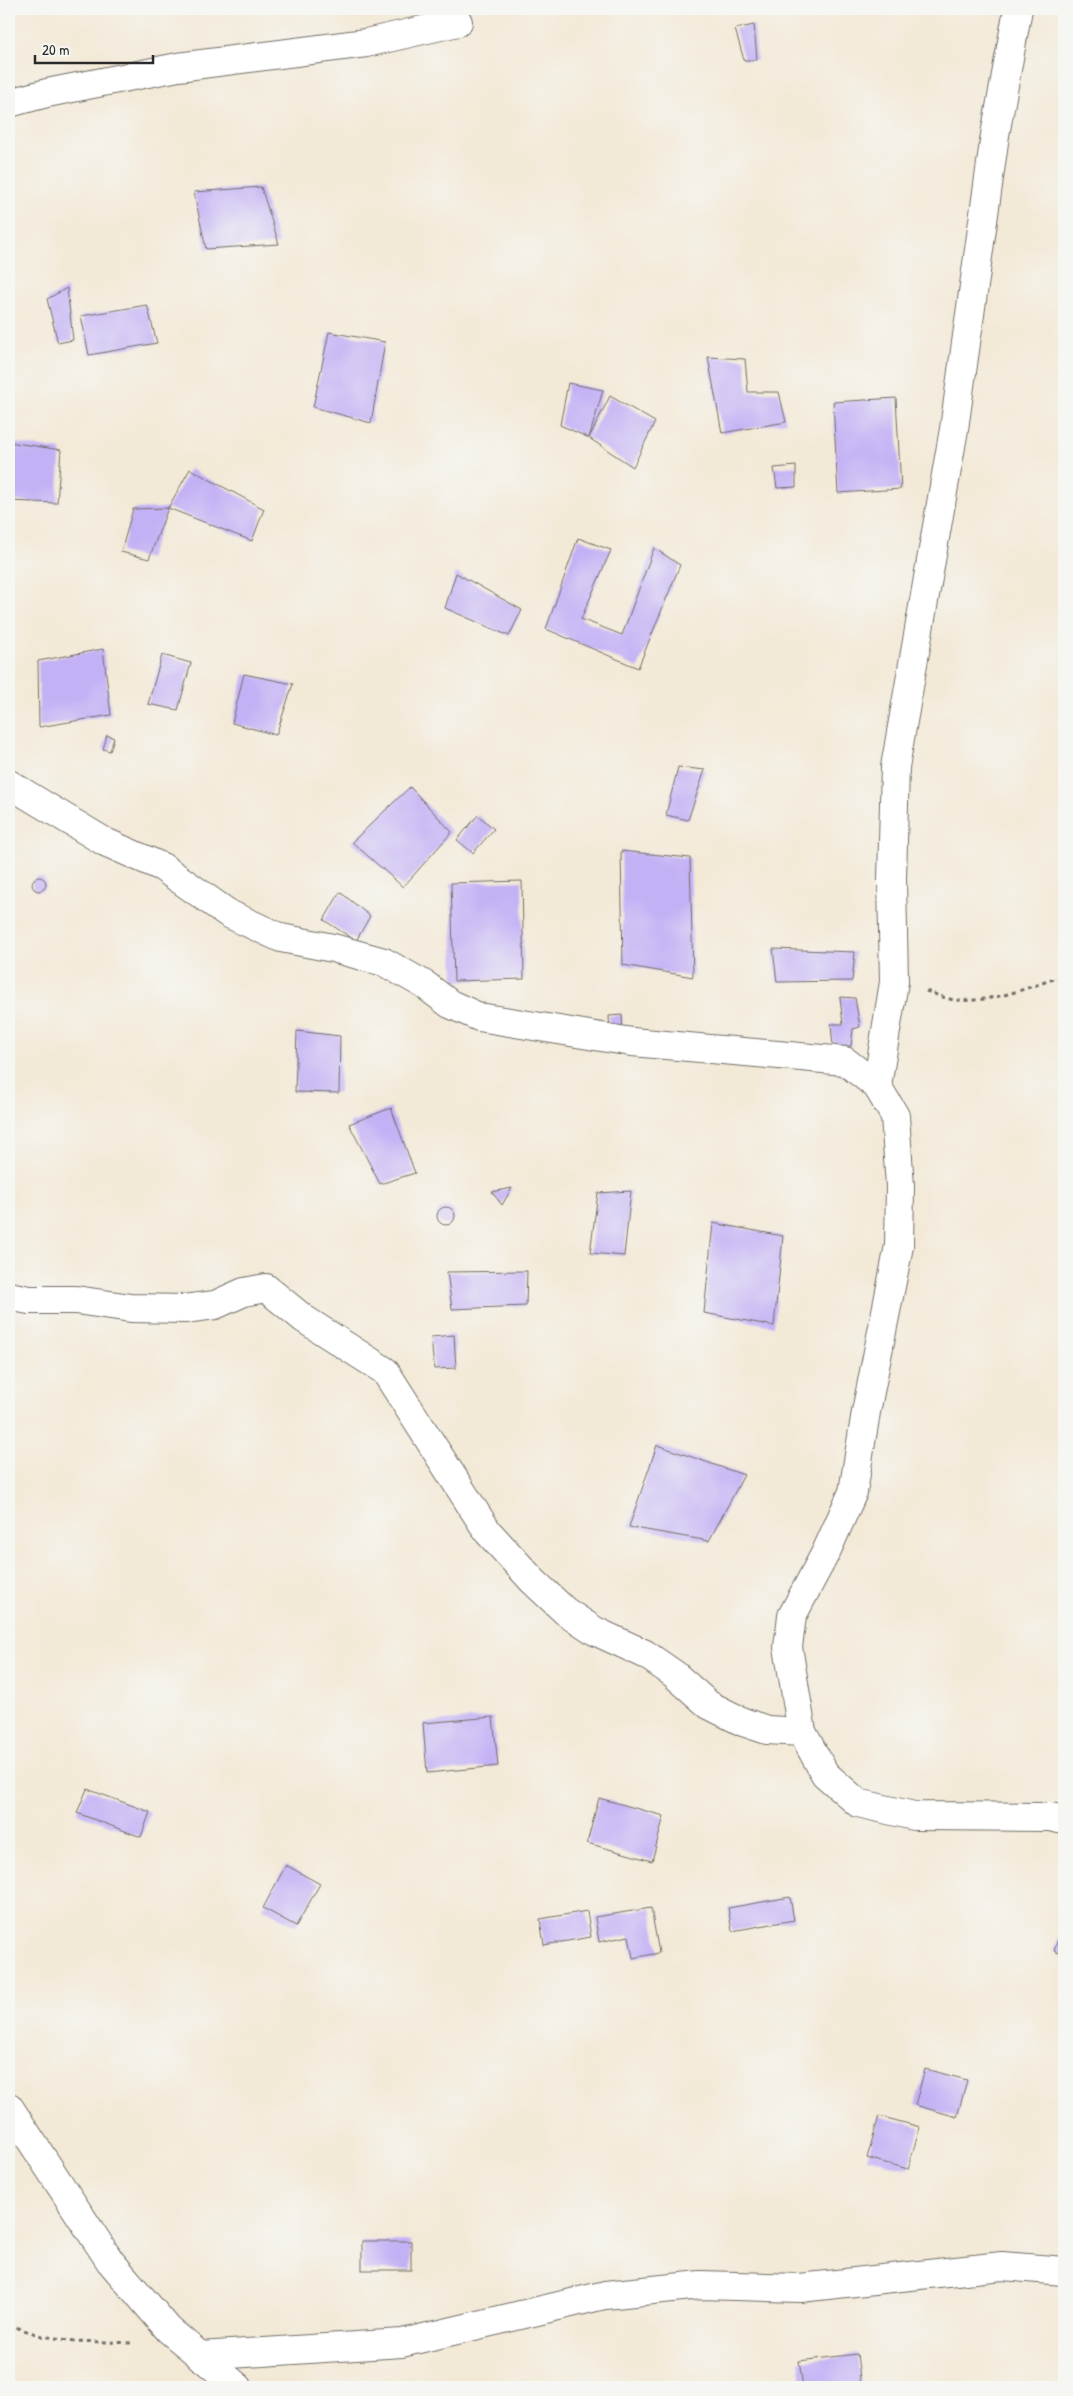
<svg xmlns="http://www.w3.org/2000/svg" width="1073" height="2396" viewBox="0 0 1073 2396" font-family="'Patrick Hand',sans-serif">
<rect width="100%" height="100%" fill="#f6f6f2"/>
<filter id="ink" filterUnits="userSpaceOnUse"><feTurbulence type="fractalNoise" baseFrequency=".02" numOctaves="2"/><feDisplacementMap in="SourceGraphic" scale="10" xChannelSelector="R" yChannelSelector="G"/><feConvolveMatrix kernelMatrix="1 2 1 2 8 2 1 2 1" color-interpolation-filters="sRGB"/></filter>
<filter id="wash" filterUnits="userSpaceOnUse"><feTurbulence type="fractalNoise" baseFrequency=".0096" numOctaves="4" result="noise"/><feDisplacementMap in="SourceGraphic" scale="20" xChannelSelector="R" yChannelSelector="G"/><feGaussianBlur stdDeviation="1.12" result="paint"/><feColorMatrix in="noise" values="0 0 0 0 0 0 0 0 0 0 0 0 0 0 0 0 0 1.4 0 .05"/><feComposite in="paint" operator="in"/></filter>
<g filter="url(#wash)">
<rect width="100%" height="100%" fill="#f3e9d7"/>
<g id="blocks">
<g fill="#c3b1f5">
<path d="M754,25l3,35h-13l-9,-31z"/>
<path d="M261,187l18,57 -73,5 -12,-57z"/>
<path d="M67,288l6,52 -15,3 -11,-44z"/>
<path d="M147,305l10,38 -68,12 -8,-39z"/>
<path d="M329,332l56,10 -14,81 -58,-16z"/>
<path d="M708,357l37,2 3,33h31l7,30 -64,11z"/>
<path d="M568,383l35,7 -14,48 -29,-13z"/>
<path d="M610,396l45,26 -22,45 -44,-29z"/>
<path d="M896,398l5,91 -63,4 -5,-91z"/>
<path d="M9,442l52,8 -4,53 -48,-2z"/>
<path d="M796,466v21l-19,1 -3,-20z"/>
<path d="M190,469l74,40 -12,32 -84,-33z"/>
<path d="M168,508l-19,51 -28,-7 12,-43z"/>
<path d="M578,538l33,12 -30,69 41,16 32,-87 26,17 -42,103 -92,-39z"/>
<path d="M456,573l66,37 -13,26 -64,-28z"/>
<path d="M103,649l8,66 -72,12 -1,-66z"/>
<path d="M162,655l29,8 -13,47 -30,-6z"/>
<path d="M244,674l49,10 -17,51 -44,-12z"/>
<path d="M107,735l7,3 -4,13 -7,-2z"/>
<path d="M678,767l27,3 -17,50 -22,-5z"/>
<path d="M410,787l42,45 -49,55 -51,-45z"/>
<path d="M478,815l16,14 -21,24 -16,-13z"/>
<path d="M621,851l69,7 3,119 -70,-12z"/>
<circle cx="39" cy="884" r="7"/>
<path d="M522,881l2,98 -70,2 -3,-98z"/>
<path d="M340,892l30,24 -14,25 -32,-21z"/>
<path d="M773,949l82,3 -3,29 -75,1z"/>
<path d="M840,997l15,1 5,29 -7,2 -2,17 -18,1 -2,-23h12z"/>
<path d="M622,1015l1,19h-13l-1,-18z"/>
<path d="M297,1031l43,5 -1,57 -44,-1z"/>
<path d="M391,1108l24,65 -35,11 -31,-60z"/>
<path d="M512,1188l-10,17 -10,-13z"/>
<path d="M631,1191l-7,65 -34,-3 8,-60z"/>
<circle cx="446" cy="1216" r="9"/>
<path d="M713,1223l70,13 -9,90 -70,-13z"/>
<path d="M527,1271l-1,35 -74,3 -5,-37z"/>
<path d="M454,1335l2,33 -22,1 -3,-32z"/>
<path d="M657,1445l87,30 -35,66 -80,-14z"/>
<path d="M493,1717l5,49 -71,7 -4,-50z"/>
<path d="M87,1789l63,23 -9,25 -64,-24z"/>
<path d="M599,1798l65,18 -12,45 -65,-18z"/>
<path d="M286,1865l34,19 -24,42 -33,-18z"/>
<path d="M790,1897l4,23 -62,11 -4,-23z"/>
<path d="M651,1908l8,45 -26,5 -4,-22 -30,6 -4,-25z"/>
<path d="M587,1911l4,26 -47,8 -4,-26z"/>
<path d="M1064,1923v32l-10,-4z"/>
<path d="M925,2069l42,11 -10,37 -42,-12z"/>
<path d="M879,2116l41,11 -12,42 -41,-11z"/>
<rect x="362" y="2241" width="49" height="29"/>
<path d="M857,2354l4,33h-58l-4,-26z"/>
</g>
</g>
</g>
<g filter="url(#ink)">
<use href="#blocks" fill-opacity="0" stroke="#716e67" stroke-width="1"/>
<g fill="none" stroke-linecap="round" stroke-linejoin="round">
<defs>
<g id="minor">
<path d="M9,103l38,-10 131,-26 188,-24 92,-21"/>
<path d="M9,784l96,58 57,25 67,47 52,24 52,10 51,14 41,23 25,19 29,13 153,25 213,19 32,25 18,30 5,70 -1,60 -33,166 -13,80 -27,60 -34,64 -4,31 14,85 23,42 33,29 56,13 136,1 14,3"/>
<path d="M877,1086l17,-104 -2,-103 3,-112 59,-338 41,-294 23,-126"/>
<path d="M9,1296l20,4h47l55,8 53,1 31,-4 29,-13 22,-4 38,31 81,52 103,161 45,49 32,30 30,20 50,23 29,20 35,31 34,17 24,8 35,2"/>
<path d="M9,2107l101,154 59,69 69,57"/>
<path d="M200,2356l202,-13 203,-48 96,-10 99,3 202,-22 62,5"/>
</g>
</defs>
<use href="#minor" stroke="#716e67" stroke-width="30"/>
<g stroke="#716e67" stroke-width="3" stroke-dasharray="4 4" stroke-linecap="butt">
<path d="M926,991c9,3 20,8 29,9 35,3 69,-11 102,-22h7"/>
<path d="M9,2325l33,11 33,5 59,2"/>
</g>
<use href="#minor" stroke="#fff" stroke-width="28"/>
</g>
</g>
<rect width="1073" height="2396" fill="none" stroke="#f6f6f2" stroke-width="30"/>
<path d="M35 55v8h118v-8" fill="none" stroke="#2b2b2b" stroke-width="2.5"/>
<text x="42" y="55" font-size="15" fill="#2b2b2b" stroke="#f6f6f2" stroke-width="4" paint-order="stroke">20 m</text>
</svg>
